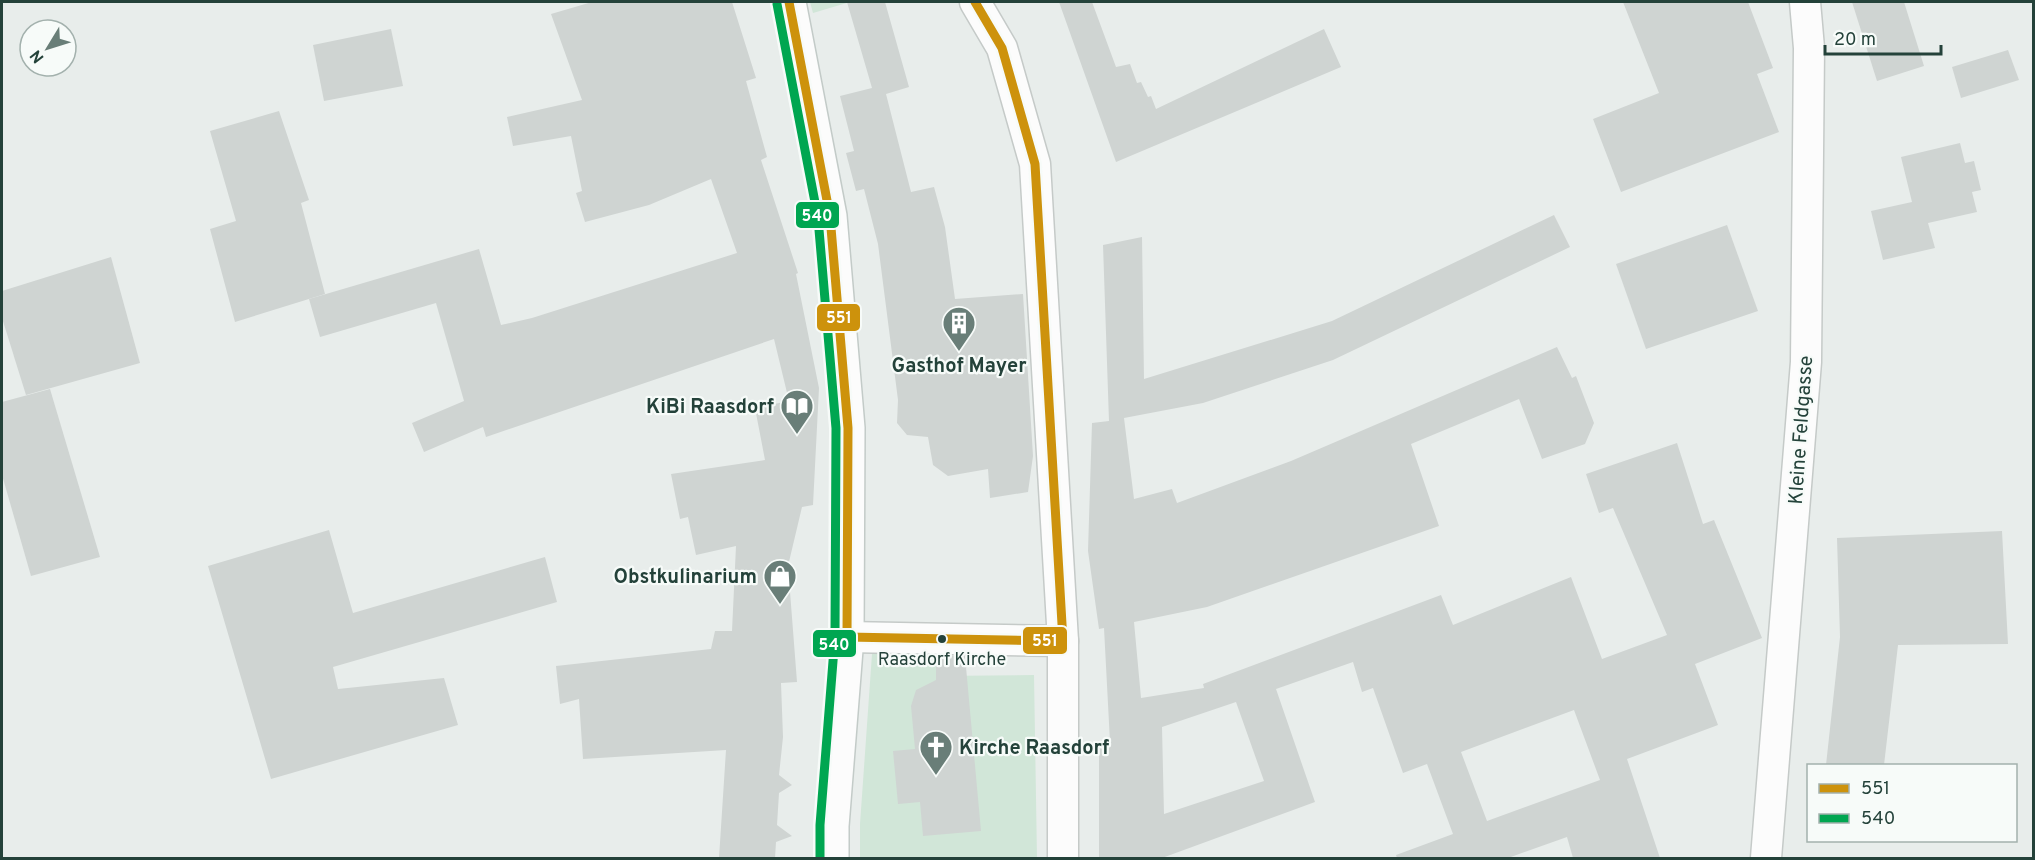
<svg xmlns="http://www.w3.org/2000/svg" width="2035" height="860" viewBox="0 0 2035 860" font-family="Overpass,sans-serif">
<rect width="100%" height="100%" fill="#e8edeb"/>
<g fill="#d1e6d8">
<path d="M810,2h40l-37,11z"/>
<path d="M936,650v26l98,-1 3,183h-177v-34l12,-170z"/>
</g>
<g fill="#cfd4d2" fill-rule="evenodd">
<path d="M592,2h140l24,76 -10,3 21,76 -6,3 37,113 -2,1 23,114 -6,117 -11,2 -14,59 9,116 -16,1 2,54 -4,38 13,10 -13,8 -2,32 15,11 -16,6 -1,16h-56l7,-108 -143,9 -4,-60 -19,5 -4,-38 155,-17 4,-18h17l4,-85 -40,9 -8,-38 -8,2 -9,-45 94,-14 -10,-52 34,-7 -15,-62 -288,98 -3,-10 -59,25 -12,-29 52,-22 -28,-98 -116,34 -11,-38 170,-50 22,76 31,-7 205,-65 -26,-74 -62,26 -64,17 -9,-29 6,-2 -11,-55 -58,10 -6,-29 75,-17 -31,-86z"/>
<path d="M847,2h38l24,85 -23,7 25,98 23,-5 11,40 10,72 68,-5 10,162 -5,36 -38,6 -2,-29 -40,7 -15,-11 -5,-28 -21,-2 -10,-12 1,-23 -20,-156 -14,-55 -8,2 -10,-38 8,-2 -14,-55 32,-8z"/>
<path d="M1059,2h33l24,65 14,-3 7,19 4,-1 7,15 3,-1 5,13 168,-80 17,38 -225,95z"/>
<path d="M1623,2h125l25,66 -16,6 22,58 -158,60 -28,-73 66,-26z"/>
<path d="M1852,2h52l20,64 -47,15z"/>
<path d="M391,29l12,57 -79,15 -11,-56z"/>
<path d="M2008,50l11,30 -58,18 -9,-31z"/>
<path d="M279,111l30,89 -8,3 24,91 -90,28 -25,-93 26,-8 -26,-90z"/>
<path d="M1960,143l5,20 9,-2 7,29 -9,2 5,20 -49,11 7,25 -52,12 -12,-49 41,-9 -11,-45z"/>
<path d="M1554,215l16,32 -237,113 -130,43 -79,15 10,81 38,-10 5,14 114,-42 266,-114 15,31 4,-2 18,47 -9,21 -43,15 -23,-60 -108,45 28,82 -232,81 -73,15 7,76 63,-10 -1,-4 238,-89 12,30 118,-48 31,82 65,-24 -54,-127 -14,5 -13,-39 91,-31 26,81 11,-4 48,118 -67,26 23,61 -91,34 33,99h-87l-6,-21 -59,21h-111l-1,-3 57,-21 -26,-70 -24,9 -30,-85 -11,4 -9,-30 -77,27 39,113 -153,56h-63v-113l11,-3 -6,-114 -5,1 -11,-78 4,-128 17,-2 -6,-176 39,-8 2,142 188,-58zM1236,702l28,79 -100,33 -2,-87zM1574,710l26,70 -113,41 -26,-69z"/>
<path d="M1727,225l31,86 -112,38 -30,-85z"/>
<path d="M111,257l29,106 -114,32 -24,-77v-27z"/>
<path d="M50,389l50,168 -69,19 -29,-101v-73z"/>
<path d="M329,530l24,83 192,-56 12,45 -224,65 5,22 106,-11 14,47 -187,54 -63,-213z"/>
<path d="M2002,531l6,113 -110,1 -14,120h-58l14,-128 -3,-99z"/>
<path d="M936,656h29l16,175 -58,5 -3,-34 -22,2 -5,-53 22,-2 -4,-43 5,-16 20,-10z"/>
</g>
<g fill="none" stroke-linecap="round" stroke-linejoin="round">
<defs>
<g id="street">
<path d="M975,2l27,46 33,116 28,477v217"/>
<path d="M847,637l216,4"/>
<path d="M1766,858l40,-496 3,-314 -4,-46"/>
</g>
<path id="secondary" d="M789,2l41,214 18,212 -1,209 -15,189v32"/>
</defs>
<use href="#street" stroke="#c5cac8" stroke-width="33"/>
<use href="#secondary" stroke="#c3cbc8" stroke-width="36"/>
<use href="#street" stroke="#fcfcfc" stroke-width="30"/>
<use href="#secondary" stroke="#fcfcfc" stroke-width="33"/>
<defs>
<g id="bus-1">
<path d="M789,2l41,214 18,212 -1,209"/>
<path d="M975,2l27,46 33,116 28,477"/>
<path d="M847,637l216,4"/>
</g>
<path id="bus-2" d="M777,4l41,214 18,210 -1,208 -15,189v33"/>
</defs>
<use href="#bus-1" stroke="#f7fbf9" stroke-width="14"/>
<use href="#bus-2" stroke="#f7fbf9" stroke-width="14"/>
<use href="#bus-1" stroke="#cd920c" stroke-width="9"/>
<use href="#bus-2" stroke="#00a651" stroke-width="9"/>
</g>
<defs>
<symbol id="building-pin" viewBox="-11 -11 22 30"><path d="M0 17L-7.5 6A9.5 9.5 0 1 1 7.5 6Z" fill="#697e78" stroke="#f7fbf9"/><path d="M-4-6H4V6H1V3H-1V6H-4ZM-2.5-4.3h1.7v1.8h-1.7ZM.8-4.3h1.7v1.8H.8ZM-2.5-1h1.7V.8h-1.7ZM.8-1h1.7V.8H.8Z" fill="#fff"/></symbol>
<symbol id="library-pin" viewBox="-11 -11 22 30"><path d="M0 17L-7.5 6A9.5 9.5 0 1 1 7.5 6Z" fill="#697e78" stroke="#f7fbf9"/><path d="M-6-4Q-3-5.5-.7-3.5V5Q-3 3-6 4ZM6-4Q3-5.5 .7-3.5V5Q3 3 6 4Z" fill="#fff"/></symbol>
<symbol id="shop-pin" viewBox="-11 -11 22 30"><path d="M0 17L-7.5 6A9.5 9.5 0 1 1 7.5 6Z" fill="#697e78" stroke="#f7fbf9"/><path d="M-5-2.5h2.3a2.7 3.5 0 0 1 5.4 0H5L5.5 6h-11ZM-1.5-2.5h3a1.5 2.3 0 0 0-3 0Z" fill="#fff"/></symbol>
<symbol id="church-pin" viewBox="-11 -11 22 30"><path d="M0 17L-7.5 6A9.5 9.5 0 1 1 7.5 6Z" fill="#697e78" stroke="#f7fbf9"/><path d="M-1.2-6h2.4v3.5h3.3v2.4h-3.3V6h-2.4V-.1h-3.3v-2.4h3.3Z" fill="#fff"/></symbol>
</defs>
<g fill-rule="evenodd">
<use href="#building-pin" x="940" y="304" width="38" height="52"/>
<use href="#library-pin" x="778" y="387" width="38" height="52"/>
<use href="#shop-pin" x="761" y="557" width="38" height="52"/>
<use href="#church-pin" x="917" y="728" width="38" height="52"/>
</g>
<circle fill="#24423a" stroke="#f7fbf9" stroke-width="2" cx="942" cy="639" r="5"/>
<g text-anchor="middle" stroke-width="4.5" stroke-linejoin="round" paint-order="stroke">
<g font-size="18" fill="#24423a" stroke="#f7fbf9">
<text x="942" y="665">Raasdorf Kirche</text>
</g>
<g font-size="20" font-weight="bold" fill="#24423a" stroke="#f7fbf9" text-anchor="end">
<text x="959" y="372" text-anchor="middle">Gasthof Mayer</text>
<text x="774" y="413">KiBi Raasdorf</text>
<text x="757" y="583">Obstkulinarium</text>
<text x="959" y="754" text-anchor="start">Kirche Raasdorf</text>
</g>
<g font-size="20" fill="#24423a" stroke="#f7fbf9">
<text transform="translate(1800 430) rotate(-86)" y="7">Kleine Feldgasse</text>
</g>
</g>
<g stroke="#f7fbf9" stroke-width="2">
<rect x="795" y="201" width="45" height="28" rx="6" fill="#00a651"/>
<rect x="816" y="303" width="45" height="29" rx="6" fill="#cd920c"/>
<rect x="1022" y="626" width="46" height="29" rx="6" fill="#cd920c"/>
<rect x="812" y="629" width="45" height="29" rx="6" fill="#00a651"/>
</g>
<g font-size="16" text-anchor="middle" font-weight="bold" fill="#fff">
<text x="817" y="221">540</text>
<text x="839" y="323">551</text>
<text x="1045" y="646">551</text>
<text x="834" y="650">540</text>
</g>
<rect width="2035" height="860" fill="none" stroke="#24423a" stroke-width="6"/>
<rect x="1807" y="764" width="210" height="78" fill="#f7fbf9" stroke="#a3b1ad" stroke-width="1.5"/>
<rect x="1819" y="784" width="30" height="9" fill="#cd920c" stroke="#a3b1ad" stroke-width="1.5"/>
<text x="1861" y="794" font-size="18" fill="#24423a">551</text>
<rect x="1819" y="814" width="30" height="9" fill="#00a651" stroke="#a3b1ad" stroke-width="1.5"/>
<text x="1861" y="824" font-size="18" fill="#24423a">540</text>
<g transform="translate(48 48) rotate(232)"><circle r="28" fill="#f7fbf9" stroke="#a3b1ad" stroke-width="1.5"/>
<path d="M0-4.5L10 22L0 15L-10 22Z" fill="#697e78"/>
<text y="-9" font-size="16" font-weight="bold" text-anchor="middle" fill="#24423a">N</text>
</g>
<path d="M1825 45v9h116v-9" fill="none" stroke="#24423a" stroke-width="3"/>
<text x="1834" y="45" font-size="18" fill="#24423a" stroke="#f7fbf9" stroke-width="4.5" paint-order="stroke">20 m</text>
</svg>
